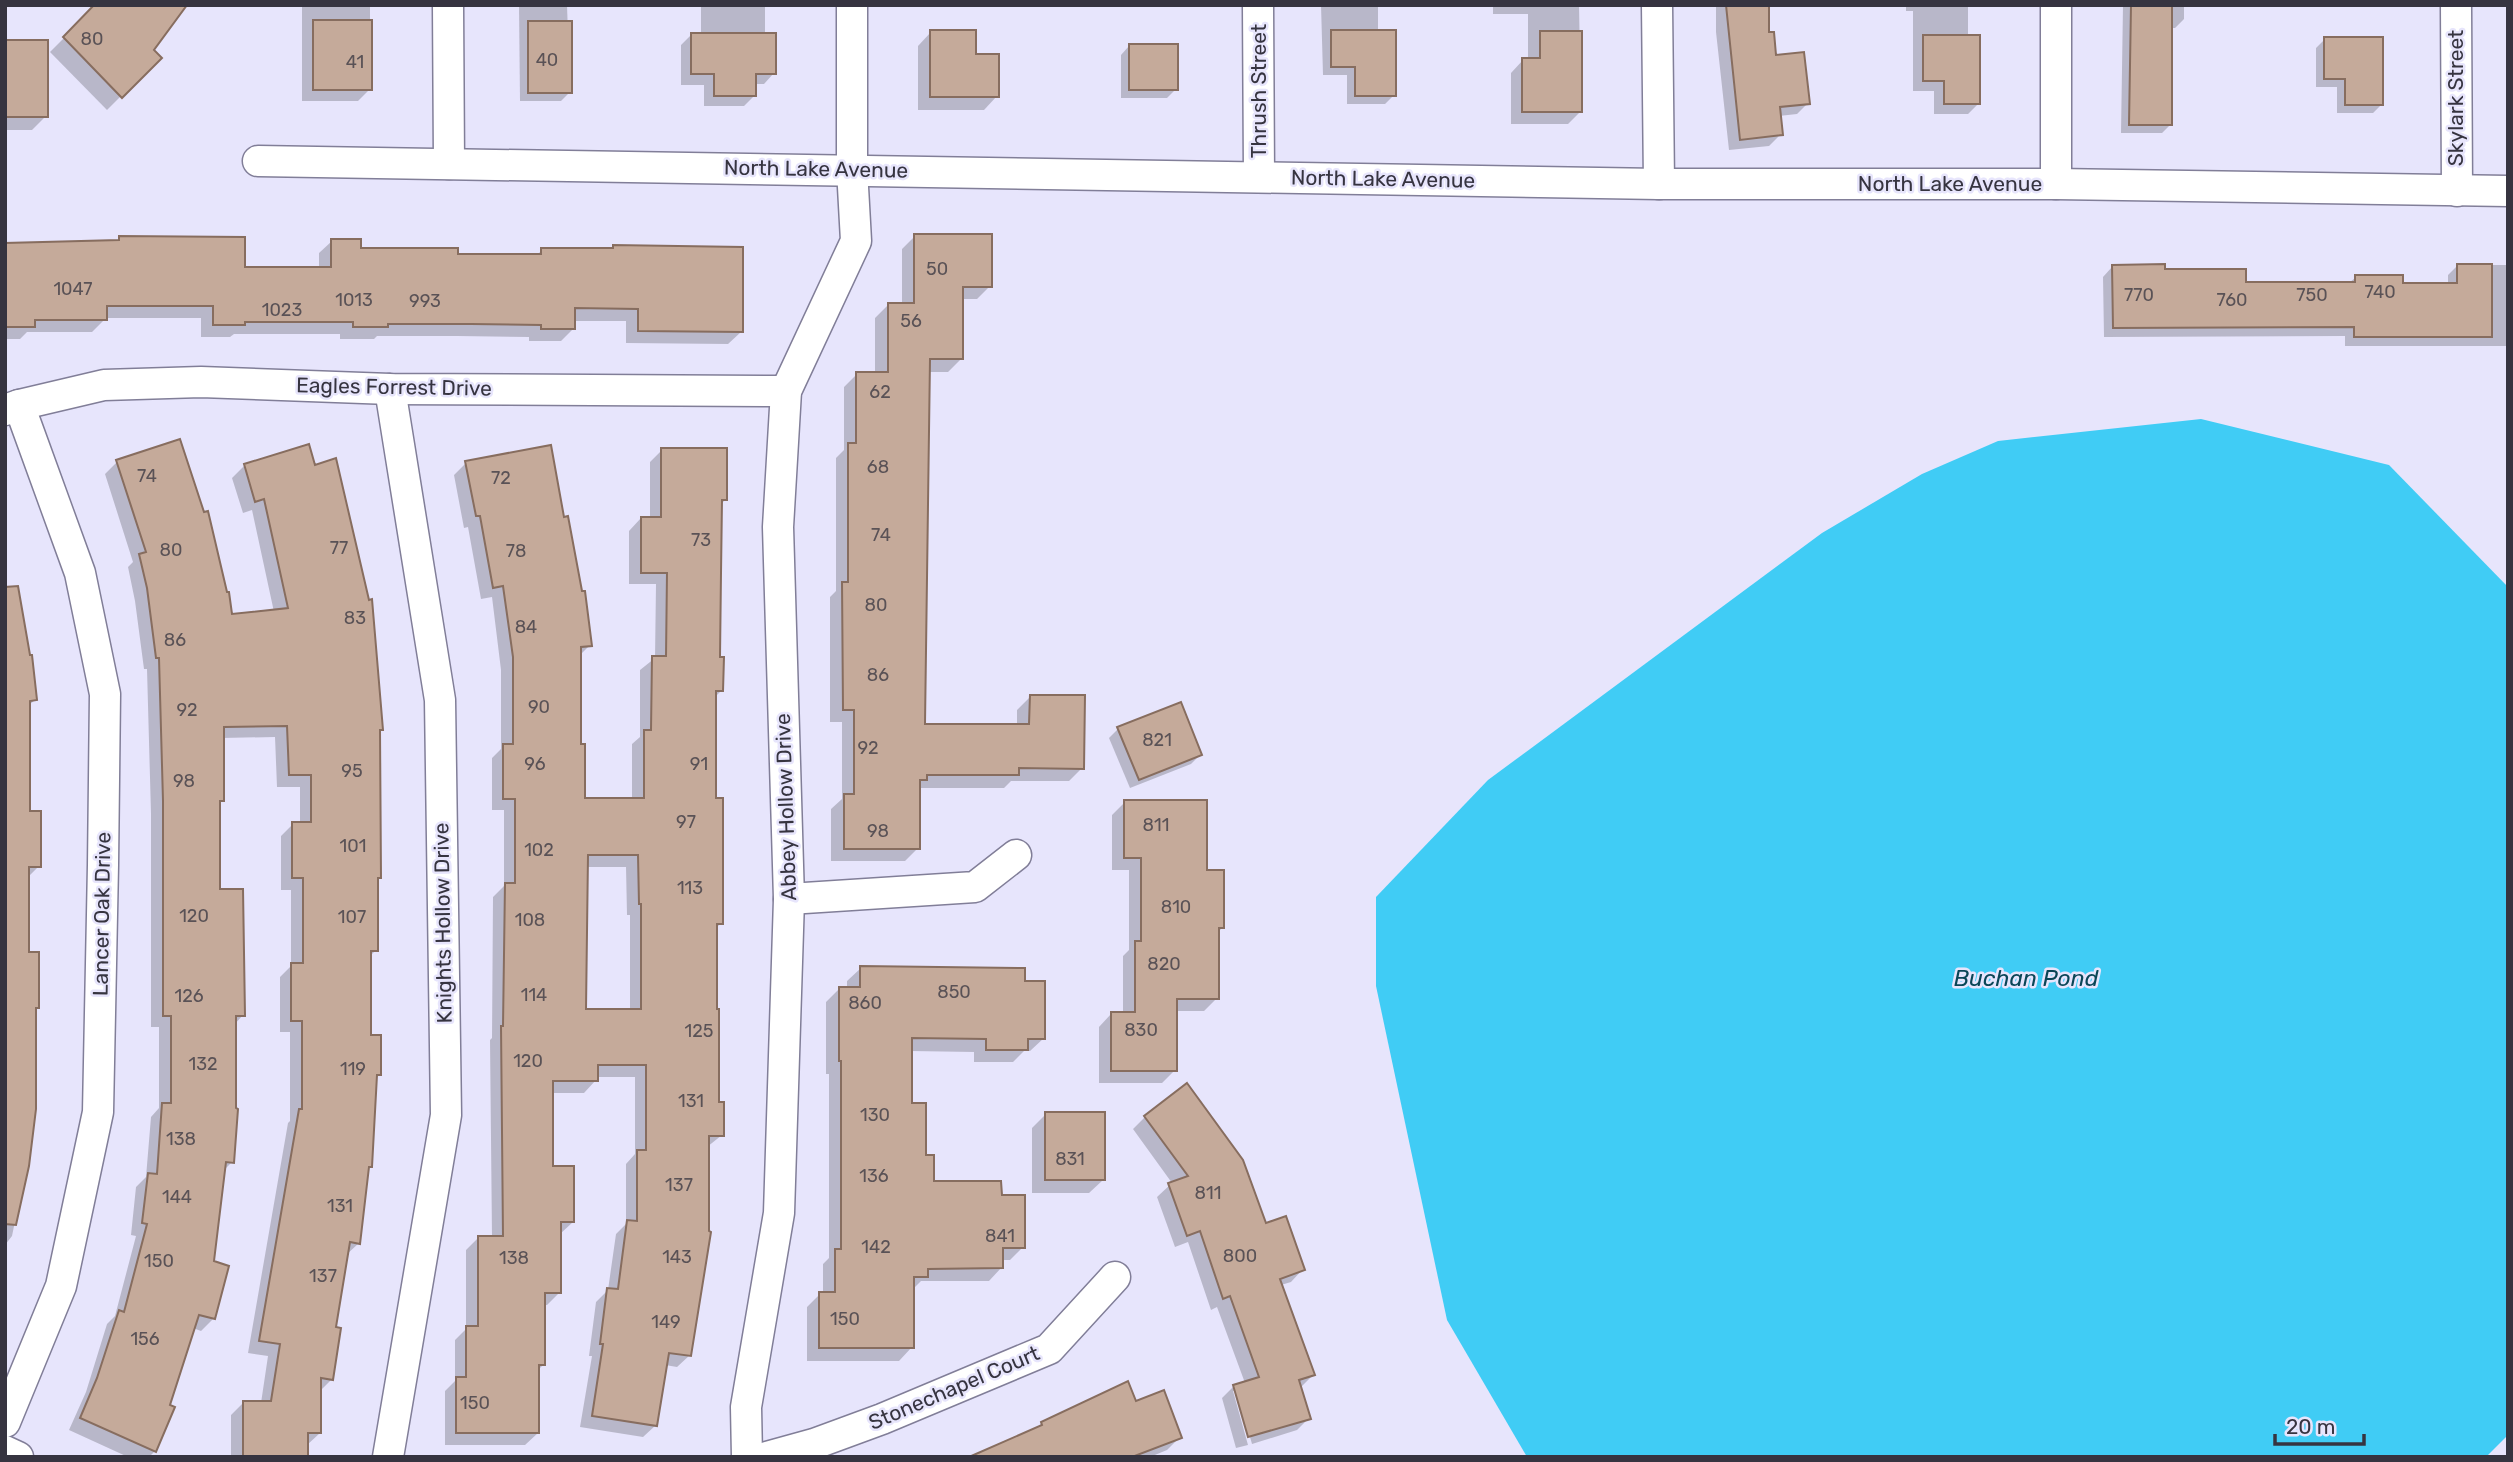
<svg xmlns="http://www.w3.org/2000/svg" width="2513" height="1462" viewBox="0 0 2513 1462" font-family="Rubik,sans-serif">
<rect width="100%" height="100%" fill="#e7e5fc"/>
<path fill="#40ccf5" d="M2201,419l188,46 119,122v848l-22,22h-959l-80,-137 -71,-334v-89l112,-117 334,-247 100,-59 76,-33z"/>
<g fill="#0003" fill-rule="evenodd">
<path d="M97,5l62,53 -52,52 -57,-58z"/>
<path d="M302,5h68v84l-12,12h-56z"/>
<path d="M519,5h48l3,87 -9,9h-41z"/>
<path d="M701,5h64v29l9,39 -10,11h-9v11l-11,11h-40v-21h-23v-40l11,-11h9z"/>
<path d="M1321,5h57v27l16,63 -9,9h-38v-29h-24z"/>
<path d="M1493,5h86l2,106 -13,13h-57v-51l12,-13h5v-46h-35z"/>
<path d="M1716,5h53v29l6,23 33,46 -11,11 -18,2 2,18 -12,12 -40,4 -13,-118z"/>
<path d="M1906,5h62v32l11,66 -11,11h-34v-23h-21v-80h-7z"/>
<path d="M2123,5h61v14l-9,9h-4v96l-9,9h-41z"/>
<path d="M931,32l43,23 23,41 -13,14h-66v-64z"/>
<path d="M2325,39l57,65 -9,9h-36v-26h-21v-39z"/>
<path d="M5,41l41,75 -14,14h-27z"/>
<path d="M1129,46l47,43 -9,9h-46v-43z"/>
<path d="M915,236l75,50 -13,13h-16v60l-13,13h-19l-6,354h94v-16l13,-13 52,71 -13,13h-58l-7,7h-86v60l-13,13h-74v-52l11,-10v-77h-12v-125l6,-6v-133l8,-8v-63l13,-13h18v-56l13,-13h14v-56z"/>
<path d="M120,238l124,31h75v-16l13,-12 27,9 97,6h80l6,-6h68l4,-3 127,85 -13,12 -102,-1v-22h-52v7l-13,13h-32v-4l-72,-1h-80l-3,3h-34v-5h-106l-4,3h-29v-19h-95l-14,14h-65l-7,7h-15v-95l111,-2z"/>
<path d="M2458,265h50v81h-163v-10l-241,1 -1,-60 9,-10 51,4 82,13h103l8,-7 45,8h47v-10z"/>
<path d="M307,446l74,284 -3,3 1,144 -3,3v70l-7,7v80l10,38 -4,4 -5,87 -3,3 -8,74 -13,12 -12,74 -2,50 -12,12v42l-13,12 -1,12h-75v-42l12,-12h18l7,-47 -20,-3 40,-230 2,-2v-89h-10v-55l11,-11v-76h-10v-54l12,-12h7v-37h-23l-2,-50 -53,1v62l-3,4v87l24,124 -9,10 -2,137 -9,9 -11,92 1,56 -12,12 -8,-3 -38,123 -6,6h-21l-59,-27 17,-38 21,-68 8,-8 21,-80 -5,-1 5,-48 10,-10 5,-60 8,-9v-81h-8v-213l-4,-145h-3l-9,-68 -7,-34 5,-5 -28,-88 12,-12 113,154 44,-4 -22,-102 -9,3 -11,-35 12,-12z"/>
<path d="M662,450l64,49 -6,6 -2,154 4,31 -8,8v101l7,124 -6,6 3,175 4,31 -15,12 -17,208 -13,12 -12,-2 -9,60 -13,12 -63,-10 12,-71h-3l7,-54 12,-12 8,-56 10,-10v-60l9,-10v-77h-39v3l-12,13h-33v75l22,54 -13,12 -1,59 -12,12h-3v59l-6,6v63l-13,12h-80v-54l10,-10v-41l11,-11v-79l12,-12h14l-2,-198 2,-2 1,-141 11,-11v-76h-12v-52l9,-9v-79l-9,-73 -11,2 -13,-72 -4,1 -10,-53 12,-12 124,182 -11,11v90l4,53h49v-55l8,-7v-67l15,-12 1,-74h-27v-53l12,-13h9v-56zM586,867h40l1,48h3v96h-46z"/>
<path d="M5,606l31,93 -8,7v106l11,54 -12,12v75l11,54 -4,3 -7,153 -15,73 -7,9z"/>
<path d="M1118,729l82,26 -9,9 -61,24 -21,-50z"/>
<path d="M1125,802l80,70 17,56 -5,5v65l-13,13h-29v59l-13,13h-63v-56l12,-13h12v-58l6,-6v-80h-17v-55z"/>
<path d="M861,968l162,14 21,56 -14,13h-6l-11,11h-39v-10l-64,-1v54l22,78 68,14 23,50 -13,13h-8v7l-13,14h-68l-9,9v57l-13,14h-92v-54l13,-13h3v-30l6,-6v-184h-3v-72l13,-13h8v-8z"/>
<path d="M1187,1086l78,139 38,44 -12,13 -10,3 32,90 -13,13 9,30 -12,12 -45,14 -15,-53h-4l15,54 -12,3 -14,-50 12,-12 11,-3 -28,-76 -6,3 -23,-68 -13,5 -18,-50 15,-14 -39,-54 12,-12z"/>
<path d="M1046,1114l57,66 -14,13h-57v-65z"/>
<path d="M1135,1403l45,34 -13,13 -17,7h-175l60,-27 7,-7z"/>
</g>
<g fill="#c5aa9a" stroke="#876d5f" stroke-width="2" fill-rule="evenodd">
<path d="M94,5h93l-33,45 8,8 -40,40 -59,-61z"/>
<path d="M1726,5h43v27h5l2,23 28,-3 6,52 -30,3 3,28 -43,5z"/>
<path d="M2131,5h41v120h-43z"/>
<rect x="313" y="20" width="59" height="70"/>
<rect x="528" y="21" width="44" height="72"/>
<path d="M930,30h46v24h23v43h-69z"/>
<path d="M1331,30h65v66h-41v-29h-24z"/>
<path d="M1540,31h42v81h-60v-54h18z"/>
<path d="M691,33h85v41h-20v22h-42v-22h-23z"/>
<path d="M1923,35h57v69h-36v-23h-21z"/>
<path d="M2324,37h59v68h-38v-26h-21z"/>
<rect x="5" y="40" width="43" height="77"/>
<rect x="1129" y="44" width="49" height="46"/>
<path d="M914,234h78v53h-29v72h-33l-5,365h104l1,-29h55l-1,74 -65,-1v7h-92v5h-7v69h-76v-55h10v-84h-11l-1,-128h6v-139h8v-71h32v-69h26z"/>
<path d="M119,236l126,1v30h86v-28h30v9h97v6h83v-6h72v-3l130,2v85l-105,-1v-22l-63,-1v21h-34v-4l-70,-1h-83v3h-35v-5h-108v3h-32v-19h-106v14h-72v7h-30v-84l114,-3z"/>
<path d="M2165,264v5h81v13h109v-7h48v8h54v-19h35v73h-138v-10l-241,1 -1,-63z"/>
<path d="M180,439l24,73 4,-1 19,81h2l3,22 56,-6 -24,-109 -9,3 -11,-38 65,-20 6,21 21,-7 33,142 3,-1 11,131h-3l1,148h-3v73h-7v84h10v40h-4l-5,92h-3l-9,77 -10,-2 -14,85 5,1 -8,52 -12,-2v55h-13v24h-65v-56h28l9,-57 -21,-3 40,-232h3v-88h-11v-58h12v-85h-11v-56h19v-47h-22l-2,-49 -63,1v74h-4v88h23l2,127h-9v92l2,1 -4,54 -8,-1 -12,99 15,5 -14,53 -16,-4 -29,90 5,2 -19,45 -76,-34 17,-40 22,-68 5,2 23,-88 -5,-1 6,-50 9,1 5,-71h9v-87h-8v-215l-4,-143h-3l-9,-70 -8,-34 7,-2 -30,-92z"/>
<path d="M551,445l13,72 4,-1 14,75h3l7,55 -11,1v97h4v54h59v-68h7l1,-74h14l1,-83h-26v-56h20v-69h66v52h-5l-1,73 -1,84h4l-1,34h-7v107h7v126h-6v85h2v93h5v34h-15v95l2,1 -20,124 -22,-3 -12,73 -65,-10 11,-72h-3l7,-56 11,1 9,-69 10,1v-71h9v-85h-48v16h-45v85h21v56h-13v71h-16v72h-6v68h-83v-56h10v-51h12v-90h25l-2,-210h2l2,-143h10v-84h-12v-55h10v-87l-10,-71 -10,2 -13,-72h-4l-11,-55zM588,855h50l1,49h2v105h-55z"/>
<path d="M18,586l12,69h2l5,45 -7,1v110h11v56h-12v85h10v56h-3v101l-7,57 -13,59 -11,-1v-637z"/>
<path d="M1181,702l21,53 -63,25 -22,-53z"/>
<path d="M1124,800h83v70h17v58h-5v71h-42v72h-66v-59h24v-71h6v-83h-17z"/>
<path d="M860,966l165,2v13h20v58h-17v11h-42v-11l-74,-1v65h14v52h8v26h67l1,14h23v53h-22v20l-75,1v8h-14v71h-95v-56h16v-43h6v-188h-2v-74h21z"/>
<path d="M1187,1083l56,77 23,63 20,-7 19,54 -25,9 35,96 -16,5 12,39 -63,18 -15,-52 26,-8 -29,-81 -7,3 -23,-68 -13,5 -19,-53 20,-7 -44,-60z"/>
<rect x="1045" y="1112" width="60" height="68"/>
<path d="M1128,1381l8,20 28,-11 18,48 -50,19h-163l73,-32 -1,-3z"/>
</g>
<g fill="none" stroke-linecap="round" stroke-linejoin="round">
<defs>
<g id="minor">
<path d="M448,5l1,159"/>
<path d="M1258,5l1,172"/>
<path d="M1657,5l2,179"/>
<path d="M2056,5v179"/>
<path d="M2456,5l1,186"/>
<path d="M258,161l1401,23h397l452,7"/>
<path d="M5,410l14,-5 85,-20 97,-3 189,7 396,2"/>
<path d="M789,899l186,-12 41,-32"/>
<path d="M5,1422l56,-136 37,-174 5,-247 2,-171 -25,-121 -61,-168"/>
<path d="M5,1451l13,6"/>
<path d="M388,1457l58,-342 -6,-415 -50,-311"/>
<path d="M747,1457l-1,-50 33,-194 10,-314 -11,-372 8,-136 70,-150 -4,-72v-164"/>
<path d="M767,1457l47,-13 68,-25 167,-70 66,-72"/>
</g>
</defs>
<use href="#minor" stroke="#817e98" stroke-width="33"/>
<use href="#minor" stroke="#fff" stroke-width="30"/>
</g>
<g text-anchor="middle" stroke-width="5" stroke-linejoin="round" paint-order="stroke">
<g font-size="18" fill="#5a5256">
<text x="92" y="45">80</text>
<text x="547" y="66">40</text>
<text x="355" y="68">41</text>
<text x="937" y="275">50</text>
<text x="73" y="295">1047</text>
<text x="2380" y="298">740</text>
<text x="2139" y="301">770</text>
<text x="2312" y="301">750</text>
<text x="354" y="306">1013</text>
<text x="2232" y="306">760</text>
<text x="425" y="307">993</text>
<text x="282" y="316">1023</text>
<text x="911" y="327">56</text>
<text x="880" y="398">62</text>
<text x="878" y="473">68</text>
<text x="147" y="482">74</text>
<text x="501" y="484">72</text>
<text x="881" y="541">74</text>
<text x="701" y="546">73</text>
<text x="339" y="554">77</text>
<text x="171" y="556">80</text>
<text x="516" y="557">78</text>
<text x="876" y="611">80</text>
<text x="355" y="624">83</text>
<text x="526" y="633">84</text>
<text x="175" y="646">86</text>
<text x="878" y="681">86</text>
<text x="539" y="713">90</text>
<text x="187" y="716">92</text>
<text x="1157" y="746">821</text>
<text x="868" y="754">92</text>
<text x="535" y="770">96</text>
<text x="699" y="770">91</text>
<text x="352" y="777">95</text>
<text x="184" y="787">98</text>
<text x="686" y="828">97</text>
<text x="1156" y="831">811</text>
<text x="878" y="837">98</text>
<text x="353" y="852">101</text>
<text x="539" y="856">102</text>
<text x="690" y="894">113</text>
<text x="1176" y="913">810</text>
<text x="194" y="922">120</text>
<text x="352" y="923">107</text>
<text x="530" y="926">108</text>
<text x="1164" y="970">820</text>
<text x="954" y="998">850</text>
<text x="534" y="1001">114</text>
<text x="189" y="1002">126</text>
<text x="865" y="1009">860</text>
<text x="1141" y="1036">830</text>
<text x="699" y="1037">125</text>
<text x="528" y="1067">120</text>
<text x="203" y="1070">132</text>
<text x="353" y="1075">119</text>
<text x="691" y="1107">131</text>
<text x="875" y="1121">130</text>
<text x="181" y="1145">138</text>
<text x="1070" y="1165">831</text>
<text x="874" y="1182">136</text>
<text x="679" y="1191">137</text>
<text x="1208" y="1199">811</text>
<text x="177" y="1203">144</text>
<text x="340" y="1212">131</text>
<text x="1000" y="1242">841</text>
<text x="876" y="1253">142</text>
<text x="1240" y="1262">800</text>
<text x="677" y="1263">143</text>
<text x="514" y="1264">138</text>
<text x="159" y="1267">150</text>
<text x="323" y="1282">137</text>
<text x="845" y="1325">150</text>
<text x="666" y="1328">149</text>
<text x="145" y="1345">156</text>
<text x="475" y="1409">150</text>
</g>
<g font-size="21" fill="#363440" stroke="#e7e5fc">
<text transform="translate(1259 91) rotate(-90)" y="7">Thrush Street</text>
<text transform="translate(2456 98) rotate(-90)" y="7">Skylark Street</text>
<text transform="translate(816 169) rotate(1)" y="7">North Lake Avenue</text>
<text transform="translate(1383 179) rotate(1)" y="7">North Lake Avenue</text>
<text x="1950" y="191">North Lake Avenue</text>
<text transform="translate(394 387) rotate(1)" y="7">Eagles Forrest Drive</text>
<text transform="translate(786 807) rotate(-92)" y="7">Abbey Hollow Drive</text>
<text transform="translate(102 914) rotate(-89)" y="7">Lancer Oak Drive</text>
<text transform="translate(443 923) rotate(-91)" y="7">Knights Hollow Drive</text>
<text transform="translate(954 1388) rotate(-23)" y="7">Stonechapel Court</text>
</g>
<g font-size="23" font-style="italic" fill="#0a4657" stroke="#e7e5fc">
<text x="2026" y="986">Buchan Pond</text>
</g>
</g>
<rect width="2513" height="1462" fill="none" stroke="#363440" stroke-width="14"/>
<path d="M2275 1434v10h89v-10" fill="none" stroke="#363440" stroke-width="3.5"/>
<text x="2286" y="1434" font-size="21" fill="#363440" stroke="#e7e5fc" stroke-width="5" paint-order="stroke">20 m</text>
</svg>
